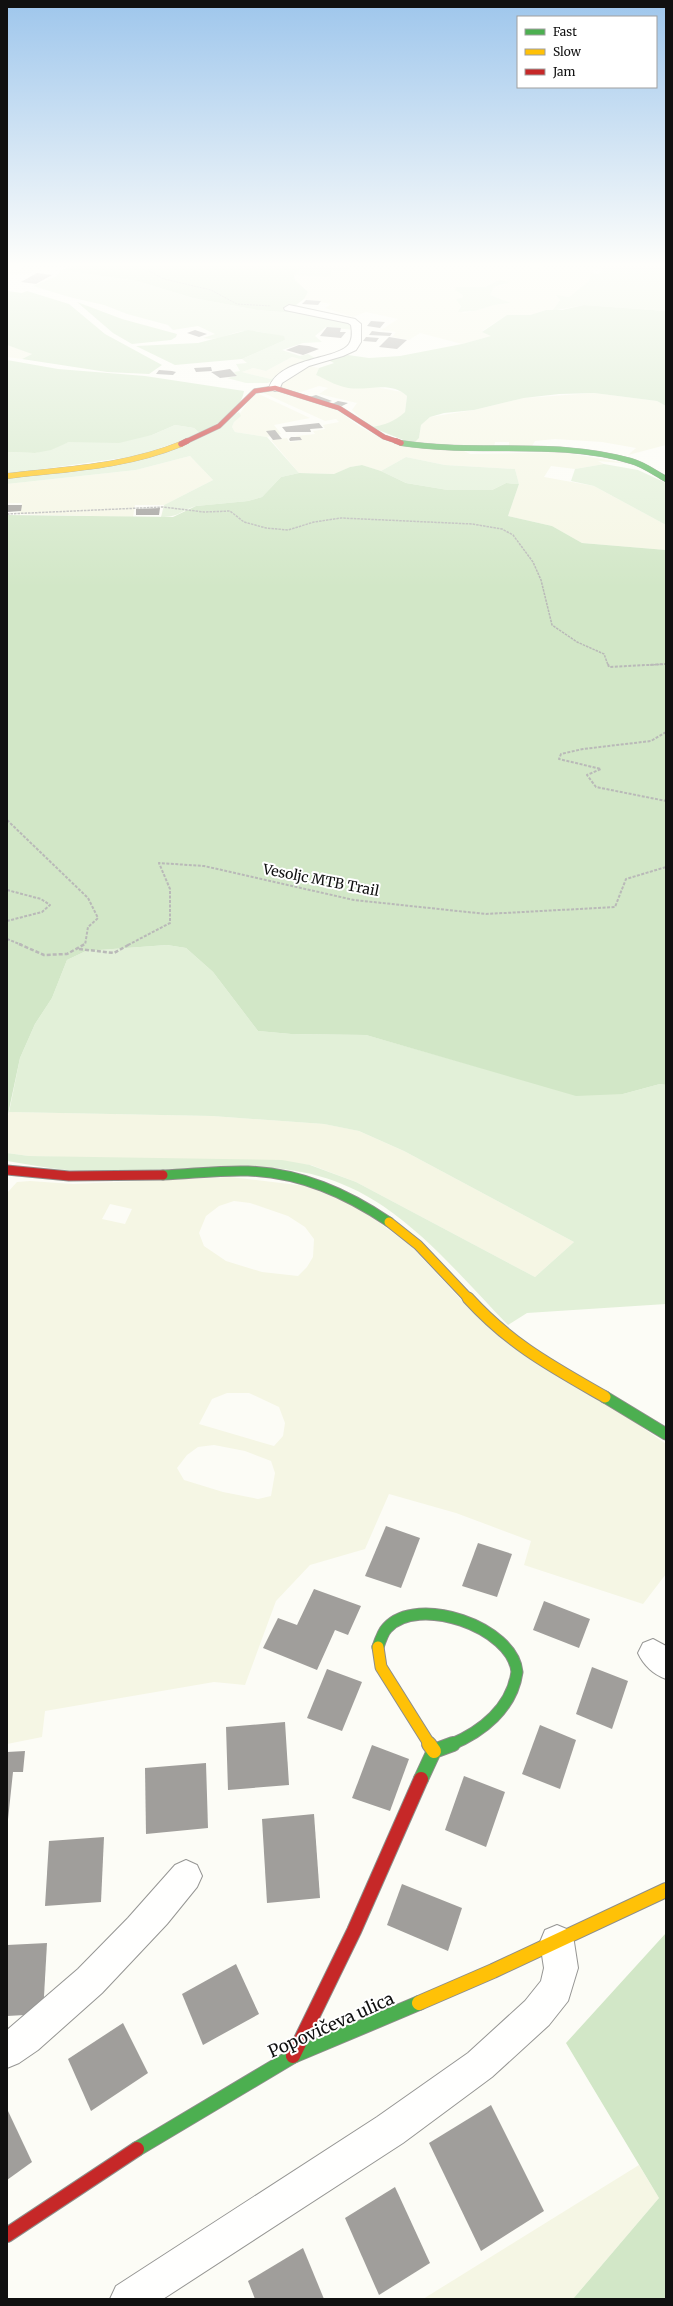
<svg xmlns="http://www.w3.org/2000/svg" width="673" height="2306" viewBox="0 0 673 2306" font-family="Merriweather,serif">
<rect width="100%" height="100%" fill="#fcfcf6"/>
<g fill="#f5f6e4" fill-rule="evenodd">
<path d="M24,265h53l-12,3 -29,1 -7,5h-22v-5h14z"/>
<path d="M351,265h183l-2,2 7,1 3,-3h47l-2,2 8,1 -6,13 -20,16 -14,-1 5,3 -8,12 -6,-1 -16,5h-23l-25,16 10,5 -30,8 -42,-11 -11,7 -17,-3 4,-5 -15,-2 17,-11 -32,-7 -13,5 -28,-9 6,-4 -27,-5 4,-7 -13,-12 -1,-5 32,2 5,-1v-6h15zM493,283l15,1 -14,3 -4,8 21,8 -17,2 -19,6 -12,2 -3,-5 3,-13 -7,-8h29z"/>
<path d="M7,345l21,7 4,2 -10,5 -15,-2z"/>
<path d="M292,357l13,3 -34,19 -29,-7 11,-4 13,3z"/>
<path d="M310,366l9,2 -3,7 38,13 21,-1 27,5 5,4 -2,16 -9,9 -11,4 -14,2 -19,-17 5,-7 -38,-9 9,-6 -9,-2 -21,7 -24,-7z"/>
<path d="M269,389l67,20 23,17 27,15 76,9 8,4 92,-2 69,12 -33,-3 6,3 -29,5 -24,-3 -7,11 50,9 72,39v25l-84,-7 -30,-17 -44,-10 11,-32 -4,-15 -70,-4 -39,-8 -25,14 -19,-6 -12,2 -15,7 -36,-1 -28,-33 16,-2 2,4 11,-1 -4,-5 19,-2 -2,-3 12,-2 -2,-4 16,-3 -3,-3 -11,2 -66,-30z"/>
<path d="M254,393l7,2 49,23 -36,7 7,9 -14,3 -32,-5 -3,-5 2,-5z"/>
<path d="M594,393l63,8 9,5v39l-38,10 8,-7 -34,-6 -47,-3 -20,2 -3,5h-23v-4h-14l-1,5 -81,-3 6,-6 2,-13 9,-8 44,-7 50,-12z"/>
<path d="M190,456l23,24 -49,25h-29l-2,12 -114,-3 3,-11h-15v-19l129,-14z"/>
<path d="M9,1112l203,4 112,8 35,7 45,20 170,91 -39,35 -179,-95 -45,-17 -282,-9 -22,-3v-34z"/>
<path d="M230,1177l76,9 52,21 54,40 52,56 202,141v130l-23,30 -119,-39 7,-24 -75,-28 -67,-19 -24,55 -55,16 -34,36 -31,84 -31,-3 -169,29 -3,26 -35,7v-551l10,-11 13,-1 43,3zM234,1201l16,2 38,13 17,11 9,12 -1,18 -6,10 -9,9 -36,-4 -36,-11 -22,-15 -5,-13 7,-17 13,-10zM110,1204l22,5 -7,15 -23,-5zM227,1393h22l30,14 6,16 -2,13 -9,10 -75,-22 13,-25zM214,1445l31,6 26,10 4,12 -4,23 -13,3 -35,-7 -39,-12 -7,-12 10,-13 11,-8z"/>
<path d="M639,2165l20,33 -86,101h-150z"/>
</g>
<g fill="#e2f0d8" fill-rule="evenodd">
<path d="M305,265h45l2,1 -5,5 -16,-1v6l-5,1 -32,-2z"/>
<path d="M589,265h65l12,2v44l-82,-6 -32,6 8,-11 -4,-5 13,2 20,-16 2,-8 8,1 3,-5 -16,-2z"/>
<path d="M61,270l76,11 56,17 64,12 85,7 10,8 2,5 -28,-3 -11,9 7,6 -19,1 -21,7 18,6 8,-2 7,4 -47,25h-22l-19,-5 10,-2 -3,-4 6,-1 -4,-7 11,-1 -5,-4 43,-19c-11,-6 -24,-9 -36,-9 -17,-1 -29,11 -46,7l12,-4 -17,-8 -25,4 -5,-5 -41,-11 -23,-9 -35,-8 -36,-11 24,-10zM292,357l12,3 -33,19 -29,-7 11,-4 13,3z"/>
<path d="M499,280l11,2 -16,5 -4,8 21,8 -17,2 -19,6 -17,1 3,-6 -5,-7 6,-1 1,-3 -8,-5 1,-3h29z"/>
<path d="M239,412l2,4 -7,6 -2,5 3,5 32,5 32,36 -18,4 -19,20 -14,4 -52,5c-16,5 -16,11 -35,11l3,-12 49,-25 -23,-24 -54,14 -129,14v-7l142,-19z"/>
<path d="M175,425l19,3 7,6 -64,22 -130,18v-22l28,1 34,-11 83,-7z"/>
<path d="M406,457l39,8 70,4 4,15 -13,-1 -14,7h-44l-42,-7 -25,-12z"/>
<path d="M604,464l34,6 28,13v42l-72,-39 -23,-5 4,-12z"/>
<path d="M167,945l19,3 27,24 45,59 33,3 75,1 123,35 134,24 37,-10 6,1v219l-139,9 -19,12c-40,-41 -78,-87 -125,-119 -77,-52 -148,-38 -234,-36 -27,1 -55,2 -82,0 -20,-2 -40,-6 -60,-9v-8l22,3 253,4 28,5 46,17 179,95 39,-35 -170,-91 -45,-20 -35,-7 -112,-8 -203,-4 11,-54 15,-34 17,-26 15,-38 19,-9z"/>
</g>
<g fill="#d2e7c7">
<path d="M77,265h228l-11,10 1,5 13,12 -4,7 -8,6 46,12 -85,-7 -64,-12 -56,-17 -76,-11z"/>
<path d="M7,291l15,2 5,-2 42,13 36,30 57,31 -13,9 -42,-2 -85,-13 10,-5 -25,-9z"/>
<path d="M77,302l45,17 55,15 -1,3 -5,3 -39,4 -19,-11z"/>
<path d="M584,305l82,6v95l-9,-5 -63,-8 -35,1 -35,4 -50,12 -30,3 -14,4 -9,8 -2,13 -6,6 -42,-17c14,-2 23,-5 34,-15l2,-16c-17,-17 -43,-3 -63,-9 -9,-2 -19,-8 -28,-12l3,-7 15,-5 -8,-4 22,-4 21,3 31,-2 62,-12 29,-8 -9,-4 25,-17h23l16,-5h16z"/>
<path d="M248,330l36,6 1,4 -43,19 -67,6 -39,-19 62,-3z"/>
<path d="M7,360l51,9 87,7 99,15c-3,20 -27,32 -43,43l-7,-6 -19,-3 -23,10 -33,8 -50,-1 -18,8 -16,3 -28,-1z"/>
<path d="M362,465l19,6 25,12 42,7h44l14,-7 13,1 -11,32 44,10 30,17 84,7v535l-6,-1 -37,10 -47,2 -210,-61 -75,-1 -33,-3 -45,-59 -27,-24 -19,-3 -81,6 -19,9 -15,38 -17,26 -15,34 -13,61v-604l166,2 23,-11 52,-5 14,-4 19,-20 18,-4 35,1 16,-7z"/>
<path d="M666,1933v366h-93l86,-101 -93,-155z"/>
</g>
<g fill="#a09e9b">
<path d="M37,273l15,2 -16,9 -15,-2z"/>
<path d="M306,300l15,1 -3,4 -16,-1z"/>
<path d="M371,321l14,1 -5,6 -13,-2z"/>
<path d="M327,327l14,1 -1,4h6l-5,6 -21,-2z"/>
<path d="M195,330l12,4 -8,3 -12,-4z"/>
<path d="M372,331l7,1 13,1 -2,3 -21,-1z"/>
<path d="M366,337l13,1 -3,4 -13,-1z"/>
<path d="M389,337l18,3 -10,9 -18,-2z"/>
<path d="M299,345l10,1 10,3 -16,6 -17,-5z"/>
<path d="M211,367l1,4 -16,1 -2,-4z"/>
<path d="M230,369l7,7 -17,2 -9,-6z"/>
<path d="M159,370l13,1 4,1 -3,3 -17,-1z"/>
<path d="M316,395l16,6 -7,2 -16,-6z"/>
<path d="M338,401l10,2 -6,3 -10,-2z"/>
<path d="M319,423l4,5 -13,1 1,3h-25l-4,-5z"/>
<path d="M275,430l7,9 -9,1 -7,-9z"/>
<path d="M291,437h9l2,3 -12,1 -1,-2z"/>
<path d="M7,505h15l-1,6 -14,1z"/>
<path d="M160,508l-1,7h-23v-6z"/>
<path d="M386,1526l34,12 -19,50 -36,-12z"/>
<path d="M478,1543l34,11 -15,43 -35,-11z"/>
<path d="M314,1589l47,17 -13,29 -13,-5 -18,40 -54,-22 15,-30 19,7z"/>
<path d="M544,1601l46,18 -11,29 -46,-18z"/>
<path d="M592,1667l36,14 -16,48 -36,-15z"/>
<path d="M327,1669l35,13 -20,49 -35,-13z"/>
<path d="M285,1722l4,63 -61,5 -2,-63z"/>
<path d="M540,1725l36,15 -16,49 -38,-15z"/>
<path d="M372,1745l37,14 -19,52 -38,-13z"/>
<path d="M25,1751l-2,21h-10l-6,57v-77z"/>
<path d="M206,1763l2,65 -62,6 -1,-66z"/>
<path d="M464,1776l41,16 -19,55 -41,-17z"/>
<path d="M314,1814l6,84 -53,5 -5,-84z"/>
<path d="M104,1837l-3,65 -56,4 4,-65z"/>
<path d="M402,1884l60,24 -14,43 -61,-26z"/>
<path d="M47,1943l-4,71 -36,2v-71z"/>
<path d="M236,1964l23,50 -56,31 -21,-51z"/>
<path d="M123,2023l25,50 -57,38 -23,-52z"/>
<path d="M491,2105l53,106 -63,40 -52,-108z"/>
<path d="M8,2111l24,51 -25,18v-68z"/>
<path d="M395,2187l35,76 -51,32 -34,-77z"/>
<path d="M303,2248l21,51h-69l-7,-18z"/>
</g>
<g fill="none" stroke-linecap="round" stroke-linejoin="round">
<defs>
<g id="street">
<path d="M289,305l66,14 6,5v18l-5,8 -13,6 -34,10 -27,17 -3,7 -4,1 -6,-3c10,-31 69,-28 80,-44 4,-6 3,-13 2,-19l-3,-2 -63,-13 -1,-2z"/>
<path d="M653,1639l13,7v33c-13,-5 -22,-13 -28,-26l5,-10z"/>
<path d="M186,1860l11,5 5,11 -5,11 -30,37 -65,69 -64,57 -19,13 -12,5v-38l71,-61 50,-51 47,-53z"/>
<path d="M557,1925l12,5 5,12 4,26 -10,33 -19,24 -57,52 -89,66 -240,156h-53l6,-13 261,-169 91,-64 57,-52 16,-20 3,-13 -4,-26 5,-12z"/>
</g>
<path id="fast-far3" d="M401,443c76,12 155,-4 230,18 12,3 24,12 35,18"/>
<path id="fast-far2" d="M163,1175c28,-1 57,-5 85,-4 53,2 98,22 141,51"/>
<g id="fast-far1">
<path d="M605,1397l61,37"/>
<path d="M378,1647c2,-6 5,-15 9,-19 30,-34 126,-1 130,44 -5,36 -35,60 -67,73"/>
</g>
<g id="fast">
<path d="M421,1779l13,-28 19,-7"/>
<path d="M137,2149l156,-93 126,-53"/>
</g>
<path id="slow-far3" d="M7,476c59,-7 118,-9 174,-32"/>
<path id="slow-far2" d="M389,1222l29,23 51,54"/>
<g id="slow-far1">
<path d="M468,1298c43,47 83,68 137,99"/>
<path d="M378,1647l3,20 49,78"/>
</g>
<g id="slow">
<path d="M429,1744l5,7"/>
<path d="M419,2003l74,-32 173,-81"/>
</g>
<path id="jam-far3" d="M185,442l34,-16 36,-35 20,-3 64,20 45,29 15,5"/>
<g id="jam-far2">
<path d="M396,441l5,2"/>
<path d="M181,444l6,-3"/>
</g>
<path id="jam-far1" d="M7,1170l62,6 94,-1"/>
<g id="jam">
<path d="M293,2056l61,-125 67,-152"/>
<path d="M7,2235l130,-86"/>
</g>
</defs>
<use href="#street" stroke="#969694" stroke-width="2"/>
<use href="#fast-far3" stroke="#8d8d8a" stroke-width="6"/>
<use href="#fast-far2" stroke="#8d8d8a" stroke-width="11"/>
<use href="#fast-far1" stroke="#8d8d8a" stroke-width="13"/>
<use href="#fast" stroke="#8d8d8a" stroke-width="16"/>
<use href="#slow-far3" stroke="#8d8d8a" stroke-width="6"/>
<use href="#slow-far2" stroke="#8d8d8a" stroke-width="11"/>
<use href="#slow-far1" stroke="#8d8d8a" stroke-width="13"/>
<use href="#slow" stroke="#8d8d8a" stroke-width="16"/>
<use href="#jam-far3" stroke="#8d8d8a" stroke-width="5.5"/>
<use href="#jam-far2" stroke="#8d8d8a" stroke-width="6"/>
<use href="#jam-far1" stroke="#8d8d8a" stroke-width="11"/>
<use href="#jam" stroke="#8d8d8a" stroke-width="16"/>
<path stroke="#b9b9b8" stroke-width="1" stroke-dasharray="2 1" stroke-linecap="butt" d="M147,265l2,6 15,8 47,11 26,14 34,2"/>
<g stroke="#b9b9b8" stroke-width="1.5" stroke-dasharray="2.5 1" stroke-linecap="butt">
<path d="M7,514l156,-7 41,5 26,-1 14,11 22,6 22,2 26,-8 27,-4 131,6 30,5 11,6 20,27 8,18 11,45 25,17 27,12 4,11"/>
<path d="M650,665l16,-1"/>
</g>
<g stroke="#b9b9b8" stroke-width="2" stroke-dasharray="3 1.5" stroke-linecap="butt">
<path d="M608,664l1,3 57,-3"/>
<path d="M666,732l-15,9 -68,8 -22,5 -2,5 42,10 -14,6 9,12 70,14"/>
<path d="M7,820l81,78 10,20 -10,9 -3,18"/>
<path d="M7,890l34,9 9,6 -8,7 -35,9"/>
<path d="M7,939l15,6"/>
<path d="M128,945l42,-22v-34l-11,-26 45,3 150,34 132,14 129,-7 11,-28 40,-12"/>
</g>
<g stroke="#b9b9b8" stroke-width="2.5" stroke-dasharray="4 2" stroke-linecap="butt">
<path d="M19,944l25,11 23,-1 18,-10"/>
<path d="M79,949l35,4 16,-9"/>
</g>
<use href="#street" fill="#fffffe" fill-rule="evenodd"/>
<use href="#fast-far3" stroke="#4caf50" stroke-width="5.5"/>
<use href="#fast-far2" stroke="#4caf50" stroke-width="9"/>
<use href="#fast-far1" stroke="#4caf50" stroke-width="11"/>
<use href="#fast" stroke="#4caf50" stroke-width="14"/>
<use href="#slow-far3" stroke="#ffc107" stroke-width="5.5"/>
<use href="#slow-far2" stroke="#ffc107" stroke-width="9"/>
<use href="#slow-far1" stroke="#ffc107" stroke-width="11"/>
<use href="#slow" stroke="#ffc107" stroke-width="14"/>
<use href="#jam-far3" stroke="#c62828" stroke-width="4.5"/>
<use href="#jam-far2" stroke="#c62828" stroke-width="5.5"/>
<use href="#jam-far1" stroke="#c62828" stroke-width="9"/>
<use href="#jam" stroke="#c62828" stroke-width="14"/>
</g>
<linearGradient id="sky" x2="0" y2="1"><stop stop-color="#9ec6ec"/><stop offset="0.45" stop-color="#fefefb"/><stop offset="1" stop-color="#fefefb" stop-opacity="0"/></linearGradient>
<rect width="673" height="588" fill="url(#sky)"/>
<g text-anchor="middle" stroke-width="4" stroke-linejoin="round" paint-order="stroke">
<g font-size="14" fill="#101010" stroke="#fff">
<text transform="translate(321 880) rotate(11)" y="5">Vesoljc MTB Trail</text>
</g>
<g font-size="17" fill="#101010" stroke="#fff">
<text transform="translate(331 2025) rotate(-24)" y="6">Popovičeva ulica</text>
</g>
</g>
<rect width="673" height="2306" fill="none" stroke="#101010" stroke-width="16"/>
<rect x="517" y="16" width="140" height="72" fill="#ffffff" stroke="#9f9f9f"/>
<rect x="525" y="29" width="20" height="6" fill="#4caf50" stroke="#9f9f9f"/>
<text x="553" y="36" font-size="12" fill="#101010">Fast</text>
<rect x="525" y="49" width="20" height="6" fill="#ffc107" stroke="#9f9f9f"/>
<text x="553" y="56" font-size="12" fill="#101010">Slow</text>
<rect x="525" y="69" width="20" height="6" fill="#c62828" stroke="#9f9f9f"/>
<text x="553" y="76" font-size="12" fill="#101010">Jam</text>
</svg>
